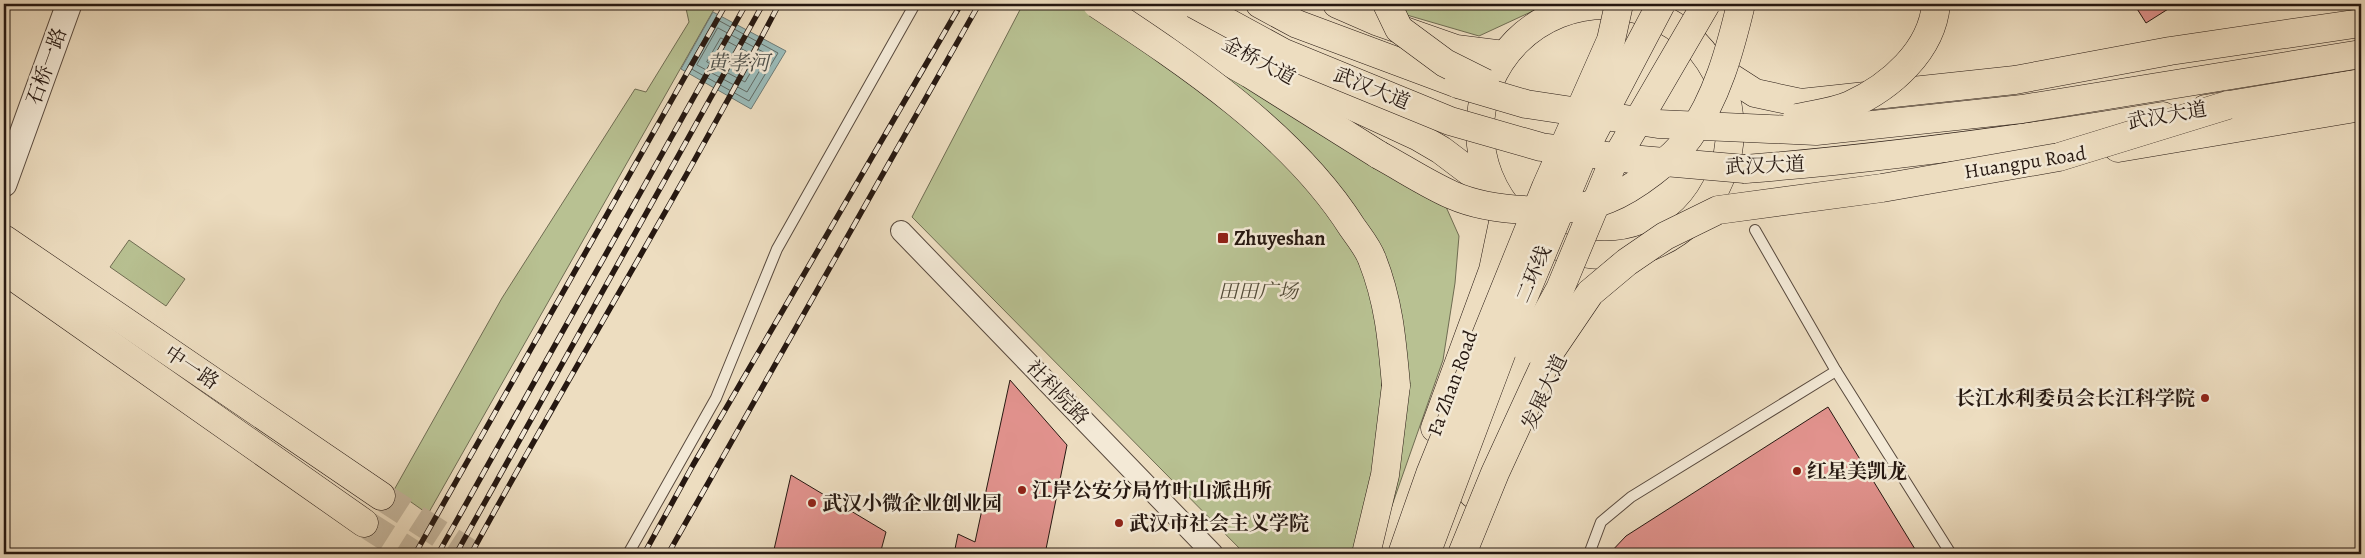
<svg xmlns="http://www.w3.org/2000/svg" width="2365" height="558" viewBox="0 0 2365 558" font-family="Alegreya,'Noto Serif SC',serif">
<rect width="100%" height="100%" fill="#edddc0"/>
<filter id="stains"><feTurbulence type="fractalNoise" baseFrequency=".004" numOctaves="4"/><feColorMatrix values="0 0 0 0 .2 0 0 0 0 .09 0 0 0 0 .02 0 0 0 .5 -.17"/></filter>
<radialGradient id="worn" r=".72"><stop offset=".6" stop-color="#630" stop-opacity="0"/><stop offset="1" stop-color="#630" stop-opacity=".3"/></radialGradient>
<g fill="#b8c192" stroke="#6f6c52">
<path d="M685,4h32l-289,510 -34,-24 108,-192 133,-209 11,3 43,-70z"/>
<path d="M1023,4h113l170,89 86,54 47,44 20,45 -4,47 -12,77 -68,194h-130l-333,-337z"/>
<path d="M1369,4h179l-69,32z"/>
<path d="M129,240l56,39 -19,27 -56,-39z"/>
</g>
<path fill="#9abbb9" stroke="#6c7a76" d="M713,12l73,39 -35,58 -70,-40z"/>
<g fill="none" stroke-linecap="round" stroke-linejoin="round">
<g stroke="#606a65" stroke-width="1">
<path d="M716,19l62,34 -29,48 -61,-34z"/>
<path d="M718,28l51,27 -22,37 -50,-27z"/>
<path d="M721,38l38,20 -14,24 -38,-20z"/>
</g>
</g>
<g fill="#e1928d" stroke="#261811">
<path d="M2134,4h42l-30,19z"/>
<path d="M1010,380l57,65 -22,109h-91l4,-20 17,8z"/>
<path d="M1828,407l90,147h-309l17,-18z"/>
<path d="M791,475l95,57 -6,22h-107z"/>
</g>
<g fill="none" stroke-linecap="round" stroke-linejoin="round">
<g stroke="#c5b69d" stroke-width="28" stroke-dasharray="28 14" stroke-linecap="butt">
<path d="M381,496l90,58"/>
<path d="M364,523l49,31"/>
</g>
<defs>
<g id="service">
<path d="M1755,230l81,141 115,183"/>
<path d="M628,554l88,-156 61,-149 138,-245"/>
<path d="M1589,554l12,-32 30,-25 205,-126"/>
</g>
<path id="minor" d="M901,231l312,323"/>
<path id="tertiary" d="M4,184l65,-180"/>
<g id="primary">
<path d="M1154,4l125,68 138,64 24,14 53,40"/>
<path d="M1337,4l39,17 80,28 48,6"/>
<circle cx="1605" cy="130" r="125"/>
<path d="M1713,66l42,27 46,10 214,-23 155,-29 191,-28"/>
<path d="M2118,148l243,-41"/>
<path d="M4,239l377,257"/>
<path d="M4,270l360,253"/>
<path d="M1435,428l58,-158 13,-62"/>
</g>
<g id="trunk">
<path d="M1127,4l123,70 129,81"/>
<path d="M1260,4l37,20 161,60"/>
<path d="M2205,109l156,-26"/>
<path d="M1745,169c140,-11 279,-30 418,-53"/>
<path d="M1473,494l54,-145"/>
<path d="M1366,554l19,-79 11,-90"/>
</g>
</defs>
<use href="#service" stroke="#58493d" stroke-width="12"/>
<use href="#minor" stroke="#58493d" stroke-width="22"/>
<use href="#tertiary" stroke="#58493d" stroke-width="27"/>
<use href="#primary" stroke="#261811" stroke-width="29"/>
<use href="#trunk" stroke="#261811" stroke-width="29"/>
<use href="#service" stroke="#f3e9d6" stroke-width="10"/>
<use href="#minor" stroke="#f3e9d6" stroke-width="20"/>
<use href="#tertiary" stroke="#f3e9d6" stroke-width="25"/>
<use href="#primary" stroke="#edddc0" stroke-width="28"/>
<use href="#trunk" stroke="#edddc0" stroke-width="28"/>
<defs>
<g id="rail">
<path d="M415,554l311,-550"/>
<path d="M438,554l308,-550"/>
<path d="M456,554l307,-550"/>
<path d="M471,554c101,-185 211,-363 308,-550"/>
<path d="M644,554l49,-89 268,-461"/>
<path d="M668,554l311,-550"/>
</g>
</defs>
<use href="#rail" stroke="#261811" stroke-width="5.5"/>
<use href="#rail" stroke="#f3e9d6" stroke-width="4" stroke-dasharray="11" stroke-linecap="butt"/>
<defs>
<g id="trunk-bridge">
<path d="M1097,4c91,60 196,130 255,223 7,10 16,21 20,32 17,43 20,81 24,126"/>
<path d="M1194,4l90,49 166,68 91,26 89,12 115,10"/>
<path d="M1387,4l12,25 46,34 40,20"/>
<path d="M1458,84l68,20 132,20 158,7 206,-22 339,-55"/>
<path d="M1797,118c17,-4 37,-6 53,-13 40,-18 82,-54 86,-101"/>
<path d="M1379,155c24,13 48,29 73,40 41,18 114,21 156,4 26,-10 65,-40 81,-62 28,-39 41,-87 52,-133"/>
<path d="M1527,349l33,-60 51,-122 95,-163"/>
<path d="M1402,554l28,-80 116,-287 65,-147 8,-36"/>
<path d="M1426,554l86,-229 76,-182 73,-139"/>
<path d="M1462,554l33,-81 57,-124 38,-56 37,-31 38,-26 53,-26 164,-22 177,-31 169,-52"/>
</g>
</defs>
<use href="#trunk-bridge" stroke="#261811" stroke-width="29" stroke-linecap="butt"/>
<use href="#trunk-bridge" stroke="#edddc0" stroke-width="28"/>
</g>
<g fill="#8f2418" stroke="#f3e9d6" stroke-width="2">
<rect x="1217" y="232" width="12" height="12" rx="2.5"/>
<circle cx="2205" cy="398" r="5"/>
<circle cx="1797" cy="471" r="5"/>
<circle cx="1022" cy="490" r="5"/>
<circle cx="812" cy="503" r="5"/>
<circle cx="1119" cy="523" r="5"/>
</g>
<g text-anchor="middle" stroke-width="5" stroke-linejoin="round" paint-order="stroke">
<g font-size="20" fill="#261811" stroke="#f3e9d6">
<text transform="translate(1259 60) rotate(28)" y="7">金桥大道</text>
<text transform="translate(46 66) rotate(-70)" y="7">石桥一路</text>
<text transform="translate(1372 88) rotate(22)" y="7">武汉大道</text>
<text transform="translate(2167 115) rotate(-10)" y="7">武汉大道</text>
<text transform="translate(2025 162) rotate(-9)" y="7">Huangpu Road</text>
<text transform="translate(1765 165) rotate(-2)" y="7">武汉大道</text>
<text transform="translate(1533 274) rotate(-67)" y="7">二环线</text>
<text transform="translate(192 367) rotate(34)" y="7">中一路</text>
<text transform="translate(1452 383) rotate(-70)" y="7">Fa Zhan Road</text>
<text transform="translate(1058 392) rotate(46)" y="7">社科院路</text>
<text transform="translate(1544 392) rotate(-65)" y="7">发展大道</text>
</g>
<g font-size="20" font-weight="bold" fill="#261811" stroke="#f3e9d6" text-anchor="start">
<text x="1234" y="245">Zhuyeshan</text>
<text x="2195" y="405" text-anchor="end">长江水利委员会长江科学院</text>
<text x="1807" y="478">红星美凯龙</text>
<text x="1032" y="497">江岸公安分局竹叶山派出所</text>
<text x="822" y="510">武汉小微企业创业园</text>
<text x="1129" y="530">武汉市社会主义学院</text>
</g>
<g font-size="20" font-style="italic" fill="#524b38" stroke="#f3e9d6">
<text x="1258" y="298">田田广场</text>
</g>
<g font-size="21" font-style="italic" fill="#4f514c" stroke="#f3e9d6">
<text x="738" y="70">黄孝河</text>
</g>
</g>
<rect width="2365" height="558" fill="none" stroke="#edddc0" stroke-width="20"/>
<rect x="5" y="5" width="2355" height="548" fill="none" stroke="#261811" stroke-width="2.5"/>
<rect x="10" y="10" width="2345" height="538" fill="none" stroke="#261811"/>
<rect width="100%" height="100%" filter="url(#stains)"/>
<rect width="100%" height="100%" fill="url(#worn)"/>
</svg>
